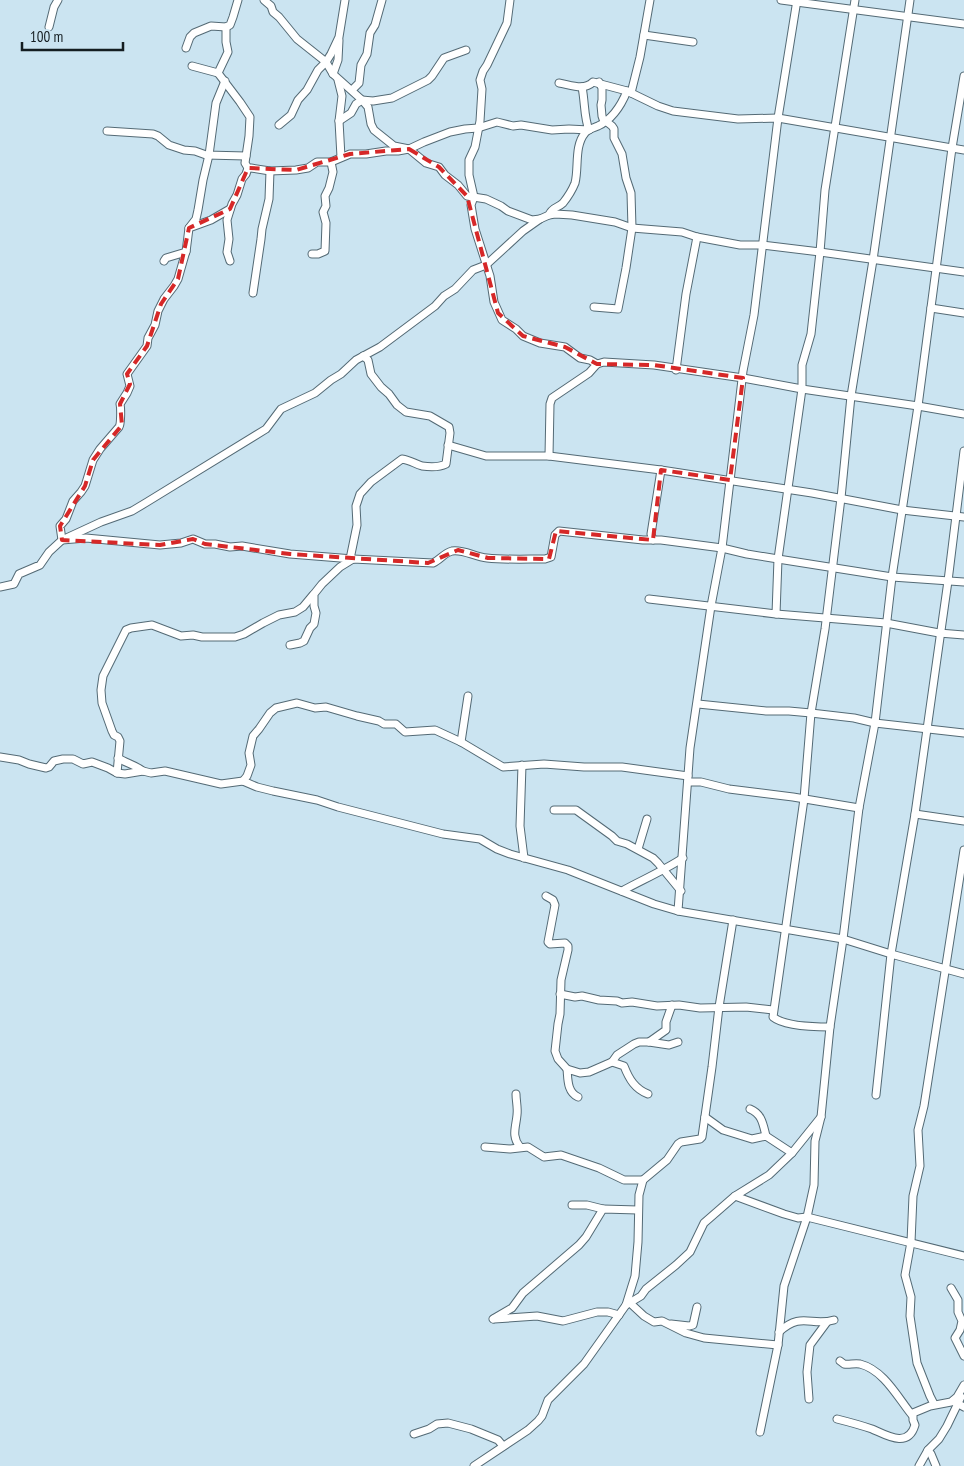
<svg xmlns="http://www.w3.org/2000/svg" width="964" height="1466" viewBox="0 0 964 1466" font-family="'PT Sans Narrow',sans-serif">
<rect width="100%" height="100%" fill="#cbe4f1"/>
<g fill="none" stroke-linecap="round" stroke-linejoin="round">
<defs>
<g id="minor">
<path d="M264,0l7,6 2,6 6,5 18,22 29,23 7,12 29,26 6,7 3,17 3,6 20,16 15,3 17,14 13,4 6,8 13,10 9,11 19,3 15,7 7,5 24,9 8,-1"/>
<path d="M510,0l-3,23 -20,42 -4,6 -3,9 2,9 -2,32 -5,26 -6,13v15l5,22 -3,8 4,24 15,47 4,26 8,18 14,9 7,7 17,7 25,4 15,11 10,2 7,4"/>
<path d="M781,0l183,24"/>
<path d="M855,0l-30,190 -5,62 -9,82 -9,31v24l116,17 46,8"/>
<path d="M49,27l5,-20 4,-7"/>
<path d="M226,27v15l2,10 -10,21 22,29 10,15 -1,19 -4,27 3,5h3l19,3 26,-1 12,-2 9,-6h14l19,-8h16l20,-3h12l11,-2 15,-7 26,-10 15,-3 13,-1 19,-6 16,4 8,-1 31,5 17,-1 20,1c-5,-12 -4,-28 -7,-43"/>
<path d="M644,35l49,7"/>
<path d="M186,48l4,-11 4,-4 17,-7 15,1 4,-2 3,-8 5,-17"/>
<path d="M192,66l26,7"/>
<path d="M333,74l5,-14 1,-20"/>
<path d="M338,80l4,16 -3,25 2,36"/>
<path d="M559,83c12,2 25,8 34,-1l34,9 31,15 15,5 65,8 40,-1 186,32"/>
<path d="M352,90l7,-7 2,-18 6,-11 3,-21 5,-8 7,-25"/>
<path d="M631,93l9,-36 10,-57"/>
<path d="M339,121l12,-8 5,-9 6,-4 11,1 19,-3 36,-18 4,-4 12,-18 22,-8"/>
<path d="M279,125l12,-10 7,-15 9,-10 11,-20 8,-8 5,-8 8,-17 6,-37"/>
<path d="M107,131l46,3 5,2 11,9 15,5 11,1 11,4 40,1"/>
<path d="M549,215c3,-8 9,-7 14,-12 4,-5 10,-15 12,-20 4,-15 -1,-37 10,-50 3,-4 8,-5 13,-7 15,-7 23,-20 29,-35"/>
<path d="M189,228l7,-9 2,-9 5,-30 6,-25 7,-52 9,-22"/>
<path d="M186,251l-8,28 -4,7 -10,13 -6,12 -3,14 -7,13 -1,8 -20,28 3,12 -3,7 -7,11c1,4 1,20 -1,23l-19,22 -7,11 -8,26 -4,6 -8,9 -7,18 -6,7 2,14 24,-2 74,7 21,-2 12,-4 12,5h10l15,3 12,-1 48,8 63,5"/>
<path d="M312,254h6l7,-3 1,-28 -3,-11 3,-6 -1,-10 4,-8 4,-16 -2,-10"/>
<path d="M164,261l2,-3 20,-6 3,-24 22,-8 19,-11"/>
<path d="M230,261l-3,-9 2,-13 -2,-19 5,-16 5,-9 5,-16 4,-5 2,-6"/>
<path d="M253,293l8,-54 1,-10 7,-30 1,-28"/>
<path d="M594,307l24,2 8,-41 6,-40 -1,-35 -5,-15 -4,-24 -8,-16v-9l-2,-3 -9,-7 -1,-3 -1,-11 1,-5v-12l-3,-6"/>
<path d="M931,308l33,5"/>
<path d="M676,370l10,-76 11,-57"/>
<path d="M448,445l38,11h63l112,14 151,23 90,17 62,7"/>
<path d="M549,456l1,-52 2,-6 37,-25 8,-9 7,-2 50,3 89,13 59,11 -24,170 -2,55"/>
<path d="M653,540l-2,-6 10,-64"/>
<path d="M350,559l7,-34 -1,-19 4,-12 11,-12 31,-23c8,1 13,5 20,7 7,1 18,1 24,-2l4,-31 -1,-6 -19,-11 -24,-4 -9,-7 -8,-11 -8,-7 -10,-13 -3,-14 -5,-4"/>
<path d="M0,587l14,-3 5,-10 21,-9 9,-13 13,-12 39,-18 31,-11 15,-9 119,-73 15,-20 34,-16 16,-13 10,-6 15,-14 24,-13 55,-41 9,-10 11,-7 18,-19 13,-5 37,-34 17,-12 9,-4 6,-1 17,1 43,7 17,6 50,4 15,5 43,8h22l58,7 144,20"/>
<path d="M649,599l127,15 110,9 53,10 25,2"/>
<path d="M290,645l10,-2 4,-2 6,-13 4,-4 2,-11 -2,-7v-12l8,-10 18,-17 13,-8 80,4c7,-3 11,-10 19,-12 11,-2 23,6 35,7 19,2 39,1 58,1l6,-2 4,-22 4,-4 84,9h18l61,8 25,6 31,5 114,18 72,5"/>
<path d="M698,704l68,7h23l22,2 43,5 21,5 89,10"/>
<path d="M461,742l7,-46"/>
<path d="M0,757l19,3 10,4 17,4 3,-1 5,-6 9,-2h10l10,5 9,-2 16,6 9,5 8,1 18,-3 8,2 14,-2 56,13 22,-3 14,6 16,4 44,9 21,7 105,27 37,5 17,10 13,5 58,16 86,34 24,7 165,28 48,15 73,20"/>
<path d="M118,758c8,5 17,7 25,13"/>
<path d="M522,765l-2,61 4,32"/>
<path d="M117,773l3,-32 -2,-4 -4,-2 -2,-4 -10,-28 -1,-13 2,-14 23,-46 5,-2 21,-3 29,11 12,-1 9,2h33l9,-3 19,-11 16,-8 16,-3 8,-5 10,-12"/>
<path d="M243,781l4,-5 4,-11 -2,-12 4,-17 6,-7 11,-16 6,-5 21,-5 18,5 11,-1 31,9 22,5 5,3h12l9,8 30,-2 26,12 42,25 41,-3 40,3h38l66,9"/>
<path d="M688,782h13l28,7 64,8 66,11"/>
<path d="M554,810h22l36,26 5,5 10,3 26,14 5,5 23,28"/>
<path d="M915,814l49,7"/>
<path d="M638,849l9,-30"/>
<path d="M622,891c20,-11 41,-20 61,-33"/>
<path d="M546,896l7,4 2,5 -7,37 2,2 15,-1 3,3v4l-7,30 -1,34 -2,10 -3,27 3,8 9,10"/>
<path d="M678,911l12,-163 21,-142 11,-58 21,-177 11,-56 24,-197 19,-118"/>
<path d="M560,994l15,3 7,-1 17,4 18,1 5,2 10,-1 25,4 22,-1 21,3 46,-1 27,3"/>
<path d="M830,1027c-15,0 -46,-1 -57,-10l31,-218 7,-86 14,-84 16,-131 10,-102 22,-136 37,-260"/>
<path d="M649,1042l17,-12v-8l6,-17"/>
<path d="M612,1062l12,4c5,13 11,23 24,28"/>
<path d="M516,1094c0,7 2,14 1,21 -1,12 -6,21 3,32"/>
<path d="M876,1095l15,-141 24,-140 33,-233 16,-130"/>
<path d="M578,1097c-11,-5 -10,-18 -11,-28l13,4 9,-1 23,-10 5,-7 17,-11 5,-2h10l20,3 9,-3"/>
<path d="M750,1109c12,5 13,15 16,27"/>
<path d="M705,1117l18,13 29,9 14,-3 26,17"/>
<path d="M485,1147l25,2 18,-2 16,10 17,-2 38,13 25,12h19"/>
<path d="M735,1196l49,18 14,4 9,-1 157,39"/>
<path d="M572,1205h15l16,4"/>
<path d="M951,1288l7,12v12l4,9 -2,9 -5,8 9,18"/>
<path d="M630,1303l14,13 10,6 8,-1 24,12 18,5 74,7"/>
<path d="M626,1305l15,-9 5,-7 30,-24 14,-13 14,-29 31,-27 34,-21 23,-22 29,-36"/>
<path d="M493,1319l19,-11 11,-15 56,-48 7,-8 17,-28 35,1"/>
<path d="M494,1319l43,-3 26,5 34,-9h11l11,3"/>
<path d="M671,1324l18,2 4,-1 4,-18"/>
<path d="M779,1332c23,-21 32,-5 55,-12"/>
<path d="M840,1361l4,3c5,1 10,-1 16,0 24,6 38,34 52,51"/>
<path d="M809,1399l-2,-27 3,-27 17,-23"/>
<path d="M953,1401l11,6"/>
<path d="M934,1404l-4,-8 -13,-33 -7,-47 1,-19 -6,-22 6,-33 2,-46 7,-30 -2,-36 6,-24 40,-256"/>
<path d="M837,1419c12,3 23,6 35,10 14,6 36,20 43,-4l-2,-5v-7l17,-7 21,-4 6,-5 7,-12"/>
<path d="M760,1432l18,-87 6,-59 23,-69 7,-32 1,-44 6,-24 9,-90 13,-88 16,-131 16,-85 17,-146 26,-171 34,-258 12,-72"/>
<path d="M414,1434l15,-5 8,-5 11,-1 23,6 27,11 5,6"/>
<path d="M928,1450l3,4 5,12"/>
<path d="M474,1466l54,-36 10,-9 4,-5 6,-16 36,-36 42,-59 9,-29 3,-34 1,-47 4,-15 24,-20 11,-16 3,-2 19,-3 2,-2 10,-70 7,-60 14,-87"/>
<path d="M919,1466l9,-16 11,-11 8,-13 14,-29"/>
</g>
</defs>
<use href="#minor" stroke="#546a75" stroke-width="9"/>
<use href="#minor" stroke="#fff" stroke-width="7"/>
</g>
<path fill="none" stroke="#d62828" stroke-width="4" stroke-dasharray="10 6" stroke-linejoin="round" d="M409,149l30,18 28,29 31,117 25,23 42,11 32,17 57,1 89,13 -13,102 -69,-10 -8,70 -97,-9 -7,28 -61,-1 -30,-8 -30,13 -138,-9 -85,-10 -12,-5 -33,6 -98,-5 -2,-14 25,-40 8,-26 29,-35 -2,-21 10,-20 -3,-10 20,-28 14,-42 17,-25 11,-51 41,-19 18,-41 48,2 54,-16z"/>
<path d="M22 42v8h101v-8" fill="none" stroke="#141d21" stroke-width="2.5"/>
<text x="30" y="42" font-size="15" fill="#141d21" stroke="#cbe4f1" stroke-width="4" paint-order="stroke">100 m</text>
</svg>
